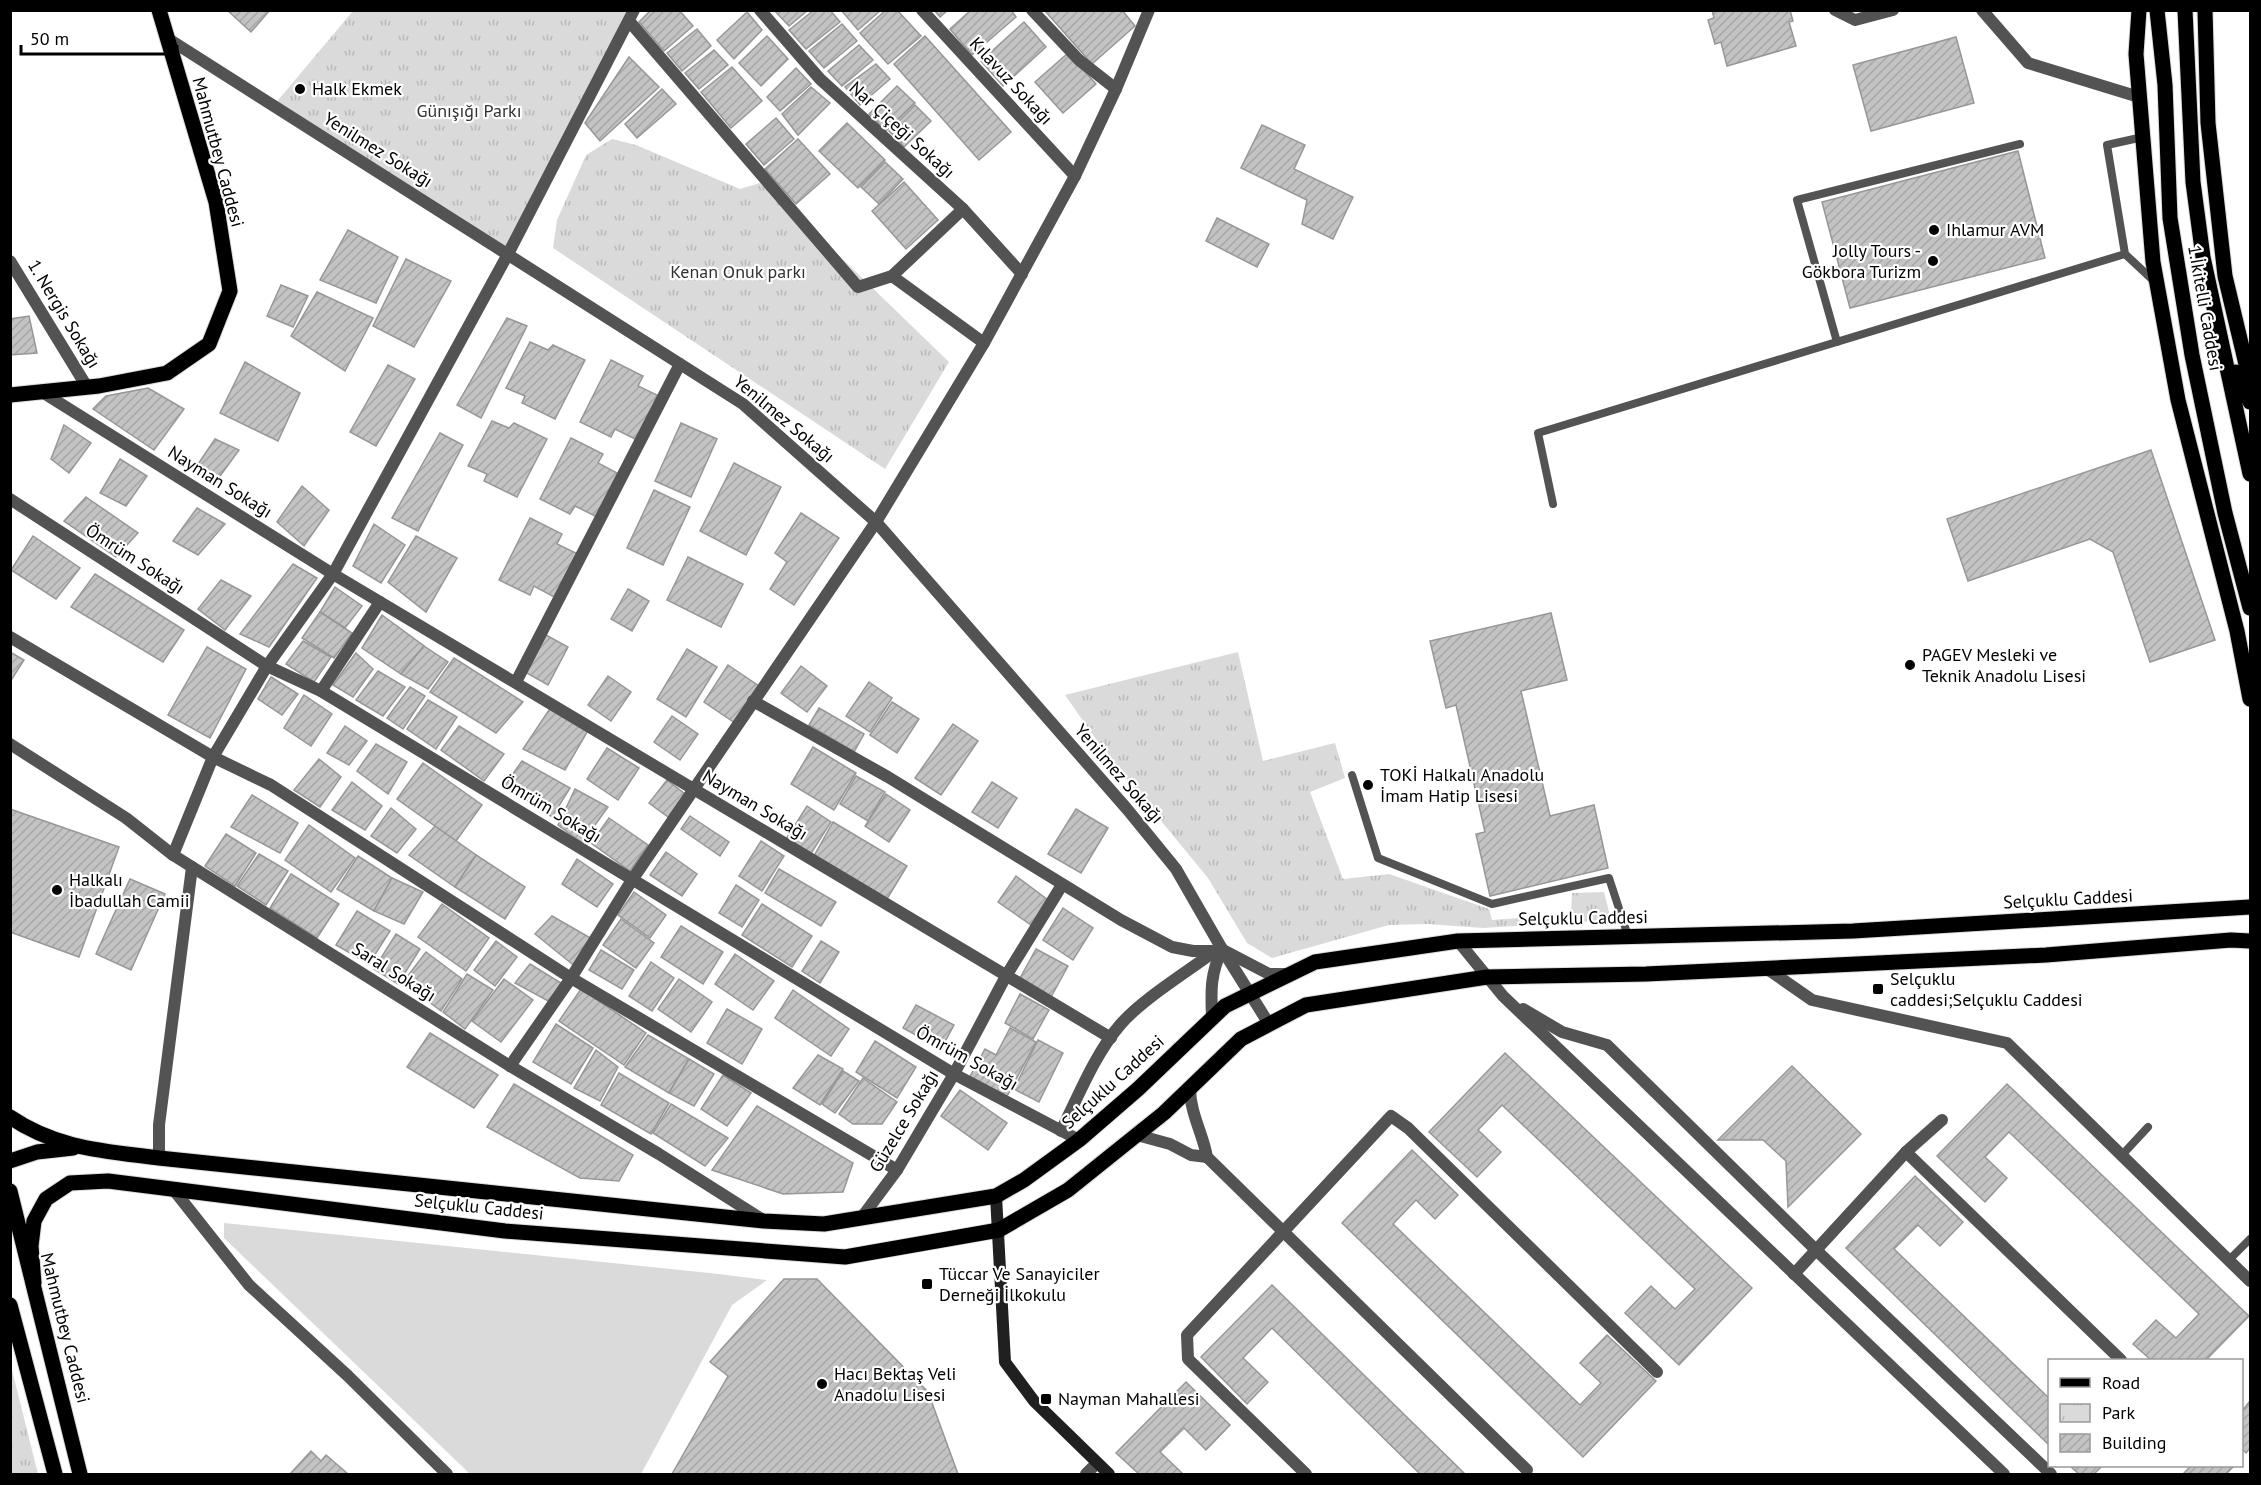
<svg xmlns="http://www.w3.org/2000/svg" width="2261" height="1485" viewBox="0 0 2261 1485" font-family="'PT Sans',sans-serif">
<defs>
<pattern id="park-tufts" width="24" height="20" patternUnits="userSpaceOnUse" patternTransform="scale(1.5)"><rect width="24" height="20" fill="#dadada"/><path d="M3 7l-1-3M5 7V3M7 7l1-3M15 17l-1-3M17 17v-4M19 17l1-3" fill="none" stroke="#b9b9b9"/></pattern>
<pattern id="building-hatch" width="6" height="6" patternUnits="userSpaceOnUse" patternTransform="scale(1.5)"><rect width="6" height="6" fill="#c3c3c3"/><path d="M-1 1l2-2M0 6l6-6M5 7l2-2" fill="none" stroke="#a6a6a6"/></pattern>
</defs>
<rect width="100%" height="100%" fill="#fff"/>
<path fill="#dadada" d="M224,1223l495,51 48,6 -35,25 -91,169h-171l-246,-236z"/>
<g fill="url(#park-tufts)">
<path d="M353,11h281l-126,243 -234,-149z"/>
<path d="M612,139l24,6 104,44 23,-7 186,180 -64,107 -332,-221 4,-28 29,-65z"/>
<path d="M1238,652l25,109 72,-18 10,35 -35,14 33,87 46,-5 100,35 3,11 79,-6 1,-21 32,-1 7,28 -128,8 -55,-4 -39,1 -117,33 -25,-15 -39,-65 -101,-123 -42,-60z"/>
<path d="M10,1362l28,112h-27z"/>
</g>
<g fill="url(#building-hatch)" stroke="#979797" stroke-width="1.5">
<path d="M227,10h43l-19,22z"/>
<path d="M651,10h28l14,16 -29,25 -25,-29z"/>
<path d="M774,10h34l-19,16z"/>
<path d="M814,10h16l10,12 -34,27 -17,-19z"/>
<path d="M841,10h40l-23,20z"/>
<path d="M886,10h11l24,26 -33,28 -28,-31z"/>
<path d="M934,10h14l-8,7z"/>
<path d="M971,10h40l5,7 -44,38 -22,-26z"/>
<path d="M1122,10l13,16 -43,38 -47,-53z"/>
<path d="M1712,10h78l3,11 -4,1 7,24 -69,20 -6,-24 -6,2 -7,-24 6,-2z"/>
<path d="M747,12l15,18 -28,29 -17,-19z"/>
<path d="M1024,22l22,25 -43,39 -22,-25z"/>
<path d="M842,24l15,17 -33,27 -15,-17z"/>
<path d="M697,29l14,17 -29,25 -15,-18z"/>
<path d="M767,36l21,23 -27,27 -22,-23z"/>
<path d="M925,36l86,96 -32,28 -85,-96z"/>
<path d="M1956,37l18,66 -103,28 -18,-66z"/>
<path d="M859,45l14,15 -31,26 -14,-15z"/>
<path d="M714,50l14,15 -29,24 -14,-16z"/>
<path d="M1068,53l28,31 -33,29 -28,-31z"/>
<path d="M629,57l30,30 -59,54 -15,-18z"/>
<path d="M876,64l14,15 -30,26 -15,-18z"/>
<path d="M732,67l30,34 -31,27 -30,-36z"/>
<path d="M796,68l15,16 -31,27 -13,-14z"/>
<path d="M897,86l18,17 -29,28 -17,-17z"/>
<path d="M811,87l19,16 -32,32 -16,-21z"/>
<path d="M662,89l14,15 -39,34 -12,-14z"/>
<path d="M915,105l16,16 -27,26 -15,-16z"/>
<path d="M776,118l18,21 -30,26 -18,-21z"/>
<path d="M847,123l38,37 -27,28 -39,-37z"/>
<path d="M1262,125l43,20 -11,24 59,28 -20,42 -31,-15 5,-24 -66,-32z"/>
<path d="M798,139l32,35 -34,30 -31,-35z"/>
<path d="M2018,151l27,107 -195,50 -28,-106z"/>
<path d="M885,162l18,17 -24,25 -18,-17z"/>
<path d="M904,182l34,38 -32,29 -34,-38z"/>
<path d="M1217,218l52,26 -12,23 -51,-26z"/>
<path d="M348,230l50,27 -22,46 -56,-23z"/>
<path d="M406,259l45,22 -37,66 -41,-21z"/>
<path d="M281,285l27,11 -15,31 -26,-11z"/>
<path d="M317,292l56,26 -28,53 -54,-35z"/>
<path d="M29,316l8,37 -27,2v-36z"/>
<path d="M507,318l20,8 -46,92 -24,-13z"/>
<path d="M530,342l18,8 5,-5 32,15 -30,59 -33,-16 3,-7 -19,-8z"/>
<path d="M611,360l32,16 -5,10 21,10 -22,44 -22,-11 -4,8 -31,-15z"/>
<path d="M245,362l55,31 -22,48 -58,-28z"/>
<path d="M388,365l27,14 -39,67 -26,-14z"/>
<path d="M148,388l36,21 -30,41 -61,-41 13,-13z"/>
<path d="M492,421l17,7 5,-5 33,16 -30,58 -33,-16 3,-7 -19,-8z"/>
<path d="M681,423l36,16 -26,58 -36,-16z"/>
<path d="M64,425l27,18 -22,30 -18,-14z"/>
<path d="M440,433l23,12 -45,86 -26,-13z"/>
<path d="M571,438l32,16 -5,9 21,11 -22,43 -22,-11 -5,8 -30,-15z"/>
<path d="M215,439l24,11 -24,33 -21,-13z"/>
<path d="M2151,450l64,190 -65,22 -37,-110 -23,-13 -122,42 -21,-62z"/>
<path d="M120,459l27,17 -21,30 -26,-13z"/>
<path d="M734,463l47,24 -35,68 -46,-24z"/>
<path d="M302,486l27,24 -25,36 -27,-24z"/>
<path d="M654,490l36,17 -27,58 -36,-17z"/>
<path d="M86,497l52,36 -22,24 -52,-36z"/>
<path d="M197,508l28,16 -27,31 -25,-14z"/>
<path d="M801,513l38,25 -45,67 -24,-16 17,-27 -12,-9z"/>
<path d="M530,518l32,16 -5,10 21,10 -22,44 -22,-12 -4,9 -31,-15z"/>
<path d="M374,524l31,21 -24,38 -28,-17z"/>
<path d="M33,536l47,32 -24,31 -45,-29z"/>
<path d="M416,536l41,22 -31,54 -38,-30z"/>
<path d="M688,557l55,27 -22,43 -54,-27z"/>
<path d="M293,564l24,14 -48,69 -29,-13z"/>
<path d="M95,574l89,56 -21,32 -92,-55z"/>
<path d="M221,580l30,16 -26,34 -27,-21z"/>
<path d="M335,587l27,19 -17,22 -25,-16z"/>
<path d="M628,589l21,12 -17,30 -21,-12z"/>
<path d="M320,612l32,21 -18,25 -32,-20z"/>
<path d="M1551,613l16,67 -46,11 29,125 44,-11 14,63 -118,28 -14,-62 9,-2 -29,-127 -10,3 -16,-67z"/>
<path d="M382,615l42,31 -23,28 -39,-26z"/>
<path d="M546,635l22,12 -20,38 -23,-13z"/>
<path d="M303,641l28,16 -17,25 -28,-18z"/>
<path d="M424,646l24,16 -20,27 -27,-15z"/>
<path d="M207,647l39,22 -36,69 -42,-23z"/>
<path d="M687,649l30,18 -31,50 -29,-18z"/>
<path d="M10,652l14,8 -14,22z"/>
<path d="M356,653l17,16 -20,28 -20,-12z"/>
<path d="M454,658l69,44 -27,31 -66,-41z"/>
<path d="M728,665l31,21 -24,37 -31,-21z"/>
<path d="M801,666l26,20 -20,26 -26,-19z"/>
<path d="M378,671l27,16 -22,29 -27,-16z"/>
<path d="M608,676l23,16 -20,29 -23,-16z"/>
<path d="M271,677l27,17 -16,21 -24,-16z"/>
<path d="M869,682l23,16 -22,34 -24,-16z"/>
<path d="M410,687l15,9 -22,33 -16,-11z"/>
<path d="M304,695l28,19 -21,32 -27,-18z"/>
<path d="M428,700l29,17 -21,32 -29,-20z"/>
<path d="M892,702l27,17 -22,34 -27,-18z"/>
<path d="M553,704l37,23 -25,43 -42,-21z"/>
<path d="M819,708l45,26 -10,18 -45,-27z"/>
<path d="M672,716l26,18 -18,26 -26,-18z"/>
<path d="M953,724l25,17 -37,54 -26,-17z"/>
<path d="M345,726l22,15 -18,24 -22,-12z"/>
<path d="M459,726l45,28 -20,27 -43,-31z"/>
<path d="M376,744l31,18 -19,32 -31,-23z"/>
<path d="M813,747l43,26 -22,37 -43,-26z"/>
<path d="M607,748l32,20 -21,32 -31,-21z"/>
<path d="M319,759l22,18 -21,30 -26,-17z"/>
<path d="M522,761l48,27 -18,29 -47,-32z"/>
<path d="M423,763l59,42 -26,36 -59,-42z"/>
<path d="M856,776l29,16 -17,29 -28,-17z"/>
<path d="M667,780l18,14 -17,23 -19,-14z"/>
<path d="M352,782l30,24 -17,24 -33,-20z"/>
<path d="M992,782l25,16 -19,30 -26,-16z"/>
<path d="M575,789l33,18 -26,36 -24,-18z"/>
<path d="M886,794l24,16 -21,32 -24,-16z"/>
<path d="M252,795l46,28 -18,30 -49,-26z"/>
<path d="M807,806l24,16 -21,33 -24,-16z"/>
<path d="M391,808l25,21 -19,24 -26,-17z"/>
<path d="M10,809l109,38 -40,110 -69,-25z"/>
<path d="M1076,809l32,19 -27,45 -33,-19z"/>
<path d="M690,816l39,26 -9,14 -39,-27z"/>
<path d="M609,818l39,27 -18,26 -39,-28z"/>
<path d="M833,822l74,44 -20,33 -73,-43z"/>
<path d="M309,825l46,33 -24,34 -46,-32z"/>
<path d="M435,826l41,29 -21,32 -46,-32z"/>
<path d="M226,834l30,19 -21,33 -30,-20z"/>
<path d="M761,841l23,15 -22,35 -23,-15z"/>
<path d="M666,852l31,22 -15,22 -32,-21z"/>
<path d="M259,854l29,17 -22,34 -29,-19z"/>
<path d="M476,855l49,32 -20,32 -50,-32z"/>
<path d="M358,856l34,22 -18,33 -37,-22z"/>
<path d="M577,859l36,25 -16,23 -35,-23z"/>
<path d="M779,869l57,33 -15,24 -56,-33z"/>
<path d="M291,874l48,30 -22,34 -47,-30z"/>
<path d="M1016,876l32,24 -17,25 -33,-23z"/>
<path d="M392,878l31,14 -19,32 -30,-13z"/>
<path d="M130,879l35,15 -34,76 -35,-16z"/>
<path d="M736,885l23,15 -17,27 -23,-14z"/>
<path d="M634,892l32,23 -16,23 -32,-23z"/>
<path d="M442,904l47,34 -23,33 -48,-34z"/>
<path d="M762,904l50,32 -20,31 -50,-32z"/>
<path d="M1063,908l30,20 -20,32 -30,-20z"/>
<path d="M357,911l33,20 -21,33 -33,-19z"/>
<path d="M552,916l42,24 -17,28 -42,-34z"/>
<path d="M621,919l33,24 -18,25 -33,-23z"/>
<path d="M681,926l42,26 -20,32 -42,-27z"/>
<path d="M396,934l24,15 -22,35 -24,-15z"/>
<path d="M496,941l21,16 -22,29 -21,-16z"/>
<path d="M821,941l18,11 -19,31 -18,-12z"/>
<path d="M1036,949l32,17 -17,31 -32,-17z"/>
<path d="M601,950l33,20 -12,19 -33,-19z"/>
<path d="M426,952l36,27 -21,32 -38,-29z"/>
<path d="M735,954l39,27 -21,29 -38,-26z"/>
<path d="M651,962l23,16 -22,33 -23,-15z"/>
<path d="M530,964l31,19 -11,19 -35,-19z"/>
<path d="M467,974l26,16 -28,39 -22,-17z"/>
<path d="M504,979l29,21 -32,42 -29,-21z"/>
<path d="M679,979l33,23 -21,30 -33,-23z"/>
<path d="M581,989l65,44 -22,32 -65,-44z"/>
<path d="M793,990l56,39 -18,27 -56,-38z"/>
<path d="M1020,994l29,16 -16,29 -28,-16z"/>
<path d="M916,1005l38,20 -13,24 -38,-21z"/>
<path d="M727,1009l35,20 -20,35 -35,-21z"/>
<path d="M556,1024l37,24 -22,36 -38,-22z"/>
<path d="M1010,1028l26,14 -31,58 -37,-20 17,-31 11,6z"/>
<path d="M430,1033l68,42 -24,33 -67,-41z"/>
<path d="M648,1035l41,24 -20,34 -44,-26z"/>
<path d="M1038,1040l25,13 -24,49 -25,-13z"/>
<path d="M875,1041l41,26 -19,31 -41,-26z"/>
<path d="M596,1050l22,17 -18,34 -26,-13z"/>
<path d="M1505,1053l247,235 -73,77 -54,-52 26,-27 24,23 20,-20 -193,-184 -24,25 23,22 -24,25 -48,-45z"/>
<path d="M818,1055l25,14 -23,36 -27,-17z"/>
<path d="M689,1059l25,15 -20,32 -25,-13z"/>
<path d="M1792,1066l69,68 -73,73 -2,-46 -23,-21h-45z"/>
<path d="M843,1071l16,10 -24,32 -13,-9z"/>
<path d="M619,1073l50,30 -18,31 -50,-29z"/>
<path d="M723,1075l28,18 -24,33 -26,-17z"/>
<path d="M863,1078l34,24 -15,22h-29l-14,-10z"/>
<path d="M514,1084l119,71 -14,26 -39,-3 -93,-51z"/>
<path d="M2007,1084l242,232 -43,44h-55l-18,-16 23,-24 20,18 23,-24 -190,-182 -24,25 22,21 -22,24 -48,-46z"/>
<path d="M960,1090l47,33 -19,27 -47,-34z"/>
<path d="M671,1104l57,34 -23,28 -52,-33z"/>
<path d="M757,1106l96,57 -10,29 -60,2 -71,-24z"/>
<path d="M1412,1150l46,45 -23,24 -19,-19 -23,24 187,181 21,-22 -21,-20 27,-28 49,46 -73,76 -241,-234z"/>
<path d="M1915,1176l48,46 -23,24 -22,-21 -24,24 156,150v47l-204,-198z"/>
<path d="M784,1279h33l111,113 30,82h-286l56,-98 -18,-14z"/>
<path d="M1272,1285l193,189h-45l-148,-146 -29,30 25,24 -21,22 -46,-47z"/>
<path d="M1186,1382l44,43 -24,25 -22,-22 -24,24 23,22h-44l-23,-21z"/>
<path d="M2250,1401v47l-4,5 -4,-4v-38z"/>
<path d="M311,1451l10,10 5,-6 22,19h-58z"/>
<path d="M2070,1466h32l-8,8h-15z"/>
<path d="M2191,1466h43l-8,8h-40l-2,-1z"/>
</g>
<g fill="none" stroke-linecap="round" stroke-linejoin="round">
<defs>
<g id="primary">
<path d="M2139,10l-3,44 17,208 25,138 59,231 13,68"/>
<path d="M2157,10l8,75 5,133 22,137 33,158 25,95"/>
<path d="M2185,10l8,172 10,75 47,217"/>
<path d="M2205,10l3,113 17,153 25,105"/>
<path d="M2236,372l14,30"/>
<path d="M10,395l89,-9 68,-13 42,-29 21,-53 -14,-89 -57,-192"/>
<path d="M10,1117c47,32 95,34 149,41l605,63 60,3 172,-28 28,-16 55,-40 59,-51 87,-83 90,-44 143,-21 395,-10 397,-24"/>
<path d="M10,1161l27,-9 36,-4"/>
<path d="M10,1191l70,283"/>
<path d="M34,1283l-3,-37 3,-25 12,-22 24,-16 38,-2 397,50 340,26 154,-27 69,-40 96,-77 77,-74 65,-34 181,-28 159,-3 400,-19 185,-15 19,1"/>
<path d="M10,1305l45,169"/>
</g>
</defs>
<use href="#primary" stroke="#dbdbdb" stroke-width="17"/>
<g stroke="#535353" stroke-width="8">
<path d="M2143,137l-36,8 18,109 30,28"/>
<path d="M1837,342l-40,-142 223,-56"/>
<path d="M1553,504l-15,-71 587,-179"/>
<path d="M1352,775l26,83 114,46 117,-26 19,58"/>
<path d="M2122,1155l26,-28"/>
<path d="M2229,1260l21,-21"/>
</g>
<g stroke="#535353" stroke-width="12">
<path d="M760,10l60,69 143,130 59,65"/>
<path d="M922,10l153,166"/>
<path d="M1032,10l47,50 37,29"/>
<path d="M1835,10l20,10 38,-10"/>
<path d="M1982,10l46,53 111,34"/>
<path d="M629,21l229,266 34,-11 71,-67"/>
<path d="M167,38l576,366 133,118 251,287 49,60 46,80 47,75"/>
<path d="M10,261l77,126"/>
<path d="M892,276l92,67"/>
<path d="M42,392l291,182 778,464"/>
<path d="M10,499l257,167 54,25 633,383 125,66"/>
<path d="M10,637l203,120 58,28 300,193 326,192"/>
<path d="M516,682l164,-318"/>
<path d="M321,691l59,-89"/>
<path d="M753,701l135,76 233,143 51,27 21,4h22"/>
<path d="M10,744l116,74 47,37 337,211 149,88 104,66"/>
<path d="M173,855l40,-98 54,-91 66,-92 175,-320 126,-244"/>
<path d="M1458,941l45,55 501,478"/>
<path d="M1225,951l44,23h20"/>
<path d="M1766,968l46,32 195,43 243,238"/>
<path d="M1523,1009l39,23 45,13 209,205 235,224"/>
<path d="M1212,1018c-1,-27 -2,-43 10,-69"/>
<path d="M510,1066l61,-88 61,-98 244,-358 108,-179 91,-167 41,-87 33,-79"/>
<path d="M1190,1088c0,25 13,46 17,69l320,313"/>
<path d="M1061,1131c17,-34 34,-77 59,-106 21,-25 67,-53 95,-74"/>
<path d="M1137,1135l33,9 21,11 16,2"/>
<path d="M1906,1152l215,208"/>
<path d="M159,1158v-33l33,-258"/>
<path d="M173,1189l76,96 99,91 99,98"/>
<path d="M862,1217l35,-47 57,-96 52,-98 56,-91"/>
<path d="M1794,1274l112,-122 36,-32"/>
<path d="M1086,1474l11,-11"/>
<path d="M1306,1474l-118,-115 -1,-24 204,-219 17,12 249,244"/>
</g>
<path stroke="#202020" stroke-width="12" d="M996,1196l9,166 29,39 75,73"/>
<use href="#primary" stroke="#000" stroke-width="15"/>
</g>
<g fill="#000" stroke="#fff" stroke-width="2">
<circle cx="300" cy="89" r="6"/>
<circle cx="1934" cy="230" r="6"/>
<circle cx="1933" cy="261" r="6"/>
<circle cx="1910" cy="665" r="6"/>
<circle cx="1368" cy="785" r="6"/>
<circle cx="57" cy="890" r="6"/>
<rect x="1872" y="983" width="12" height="12" rx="3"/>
<rect x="921" y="1278" width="12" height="12" rx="3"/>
<circle cx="822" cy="1384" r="6"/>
<rect x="1040" y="1393" width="12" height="12" rx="3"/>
</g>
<g text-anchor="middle" stroke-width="4.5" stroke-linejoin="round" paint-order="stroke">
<g font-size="18" fill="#000" stroke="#fff">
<text transform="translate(1011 81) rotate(47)" y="6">Kılavuz Sokağı</text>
<text transform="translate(902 130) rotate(42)" y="6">Nar Çiçeği Sokağı</text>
<text transform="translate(378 150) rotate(32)" y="6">Yenilmez Sokağı</text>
<text transform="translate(218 152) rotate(75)" y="6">Mahmutbey Caddesi</text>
<text transform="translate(2205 308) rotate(80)" y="6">1.İkitelli Caddesi</text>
<text transform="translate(64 314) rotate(59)" y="6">1. Nergis Sokağı</text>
<text transform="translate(784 419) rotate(40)" y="6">Yenilmez Sokağı</text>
<text transform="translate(220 482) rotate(32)" y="6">Nayman Sokağı</text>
<text transform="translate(135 559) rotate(33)" y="6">Ömrüm Sokağı</text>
<text transform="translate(1119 774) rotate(49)" y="6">Yenilmez Sokağı</text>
<text transform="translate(755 805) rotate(31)" y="6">Nayman Sokağı</text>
<text transform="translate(551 809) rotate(31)" y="6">Ömrüm Sokağı</text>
<text transform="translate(2068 899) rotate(-3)" y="6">Selçuklu Caddesi</text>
<text transform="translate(1583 918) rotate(-1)" y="6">Selçuklu Caddesi</text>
<text transform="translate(394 972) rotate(32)" y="6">Saral Sokağı</text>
<text transform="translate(967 1058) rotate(29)" y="6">Ömrüm Sokağı</text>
<text transform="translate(1113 1082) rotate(-42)" y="6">Selçuklu Caddesi</text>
<text transform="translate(904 1121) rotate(-59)" y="6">Güzelce Sokağı</text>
<text transform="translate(479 1207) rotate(6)" y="6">Selçuklu Caddesi</text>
<text transform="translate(65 1328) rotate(76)" y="6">Mahmutbey Caddesi</text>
</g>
<g font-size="18" fill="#000" stroke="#fff" text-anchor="start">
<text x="312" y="95">Halk Ekmek</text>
<text x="1946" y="236">Ihlamur AVM</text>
<text x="1921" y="257" text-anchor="end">Jolly Tours -<tspan x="1921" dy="21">Gökbora Turizm</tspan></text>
<text x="1922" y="661">PAGEV Mesleki ve<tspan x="1922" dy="21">Teknik Anadolu Lisesi</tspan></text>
<text x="1380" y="781">TOKİ Halkalı Anadolu<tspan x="1380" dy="21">İmam Hatip Lisesi</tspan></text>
<text x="69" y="886">Halkalı<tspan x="69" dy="21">İbadullah Camii</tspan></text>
<text x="1890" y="985">Selçuklu<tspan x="1890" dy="21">caddesi;Selçuklu Caddesi</tspan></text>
<text x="939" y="1280">Tüccar Ve Sanayiciler<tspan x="939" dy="21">Derneği İlkokulu</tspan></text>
<text x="834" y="1380">Hacı Bektaş Veli<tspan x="834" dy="21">Anadolu Lisesi</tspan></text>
<text x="1058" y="1405">Nayman Mahallesi</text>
</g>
<g font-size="18" fill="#313131" stroke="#fff">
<text x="469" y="117">Günışığı Parkı</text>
<text x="738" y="278">Kenan Onuk parkı</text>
</g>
</g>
<rect width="2261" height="1485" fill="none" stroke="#000000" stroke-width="24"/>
<rect x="2048" y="1359" width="195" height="108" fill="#ffffff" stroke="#999999" stroke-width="1.5"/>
<rect x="2060" y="1378" width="30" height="9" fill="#000000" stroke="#999999" stroke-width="1.5"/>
<text x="2102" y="1389" font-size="18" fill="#000000">Road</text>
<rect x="2060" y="1404" width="30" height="18" fill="url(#park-tufts)" stroke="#999999" stroke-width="1.5"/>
<text x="2102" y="1419" font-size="18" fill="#000000">Park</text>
<rect x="2060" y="1434" width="30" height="18" fill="url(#building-hatch)" stroke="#999999" stroke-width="1.5"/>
<text x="2102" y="1449" font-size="18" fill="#000000">Building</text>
<path d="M21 45v9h156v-9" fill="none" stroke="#000000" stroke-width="3"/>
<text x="30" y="45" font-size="18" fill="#000000" stroke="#ffffff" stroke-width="4.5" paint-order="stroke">50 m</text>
</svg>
